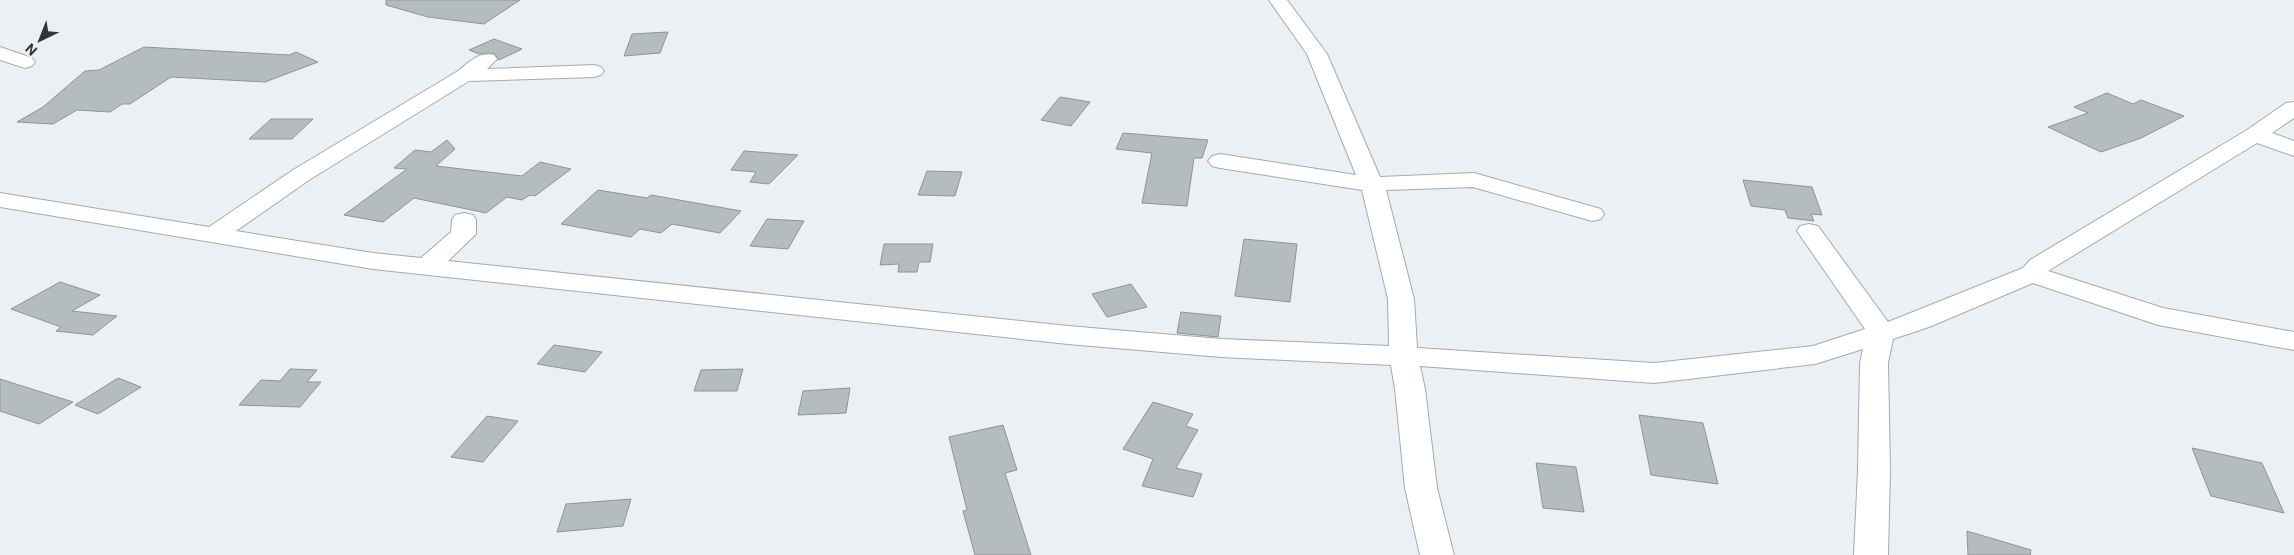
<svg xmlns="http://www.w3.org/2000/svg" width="2294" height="555" viewBox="0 0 2294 555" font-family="Roboto,sans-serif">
<rect width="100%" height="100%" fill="#eaf0f4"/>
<g fill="#b5bcbd" stroke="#8e9597">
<path d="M386,0h134l-36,24 -56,-7 -42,-12z"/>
<path d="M668,32l-8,21 -36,3 8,-22z"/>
<path d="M494,39l28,10 -23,11 -5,-7 -15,1 -10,-4z"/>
<path d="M144,47l145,8 7,-3 22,10 -53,20 -94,-5 -41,27h-8l-12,8 -33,-2 -24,14 -36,-2 26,-15 42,-36 14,-1z"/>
<path d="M2107,93l26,11 8,-4 43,16 -43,22 -40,14 -53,-25 40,-14 -14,-6z"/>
<path d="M1060,97l30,5 -19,24 -30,-6z"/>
<path d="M271,119h42l-21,20h-43z"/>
<path d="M1123,133l85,7 -6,18h-8l-7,48 -45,-3 10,-50 -36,-4z"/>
<path d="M447,140l8,9 -19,17 86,10 18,-14 31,7 -36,27 -5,-1 -8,5 -15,-3 -21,16 -72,-15 -31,24 -39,-7 63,-46 -13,-1 21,-18 16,2z"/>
<path d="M744,151l54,4 -29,29 -19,-2 6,-10 -25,-2z"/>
<path d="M927,171l35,1 -7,24 -37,-1z"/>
<path d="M1743,180l69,7 10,28 -11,-1 3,7 -26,-3 -3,-8 -34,-4z"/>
<path d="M598,190l49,8 4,-3 90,16 -21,22 -48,-9 -11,9 -21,-4 -9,8 -70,-13z"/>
<path d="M767,219l37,2 -16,28 -38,-3z"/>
<path d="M1244,239l53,5 -7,58 -55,-6z"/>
<path d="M884,244h49l-3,18h-11l-2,10h-19l1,-8 -19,1z"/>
<path d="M60,282l40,13 -28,16 45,5 -24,19 -37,-4 5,-4 -50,-18z"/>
<path d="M1131,284l16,23 -40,10 -15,-23z"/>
<path d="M1181,312l40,4 -3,21 -41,-4z"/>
<path d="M554,345l48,7 -17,20 -48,-8z"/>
<path d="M290,369l27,1 -10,12h14l-21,25 -61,-2 22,-25 19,1z"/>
<path d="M743,369l-6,22h-43l7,-21z"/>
<path d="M118,378l23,9 -43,27 -23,-9z"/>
<path d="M0,379l73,23 -34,22 -39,-13z"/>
<path d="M850,388l-4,25 -48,2 5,-24z"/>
<path d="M1153,402l40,12 -7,12 12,4 -22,38 26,6 -9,23 -51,-11 11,-27 -30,-10z"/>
<path d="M1639,415l64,8 15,61 -67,-9z"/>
<path d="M487,416l31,5 -35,41 -32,-5z"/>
<path d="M1003,425l14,45 -12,3 26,82h-56l-12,-44 4,-1 -18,-73z"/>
<path d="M2192,448l70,15 22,50 -73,-17z"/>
<path d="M1536,463l40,4 8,45 -41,-4z"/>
<path d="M631,499l-8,27 -66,6 9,-28z"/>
<path d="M1967,531l64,19 -1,5h-62z"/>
</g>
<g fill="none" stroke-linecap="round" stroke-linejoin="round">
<defs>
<g id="minor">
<path d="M1269,0h18l40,54 53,123 94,-4 127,36 3,5 -3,5 -9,2 -119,-34 -87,3 28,109 3,49 237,15 159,-17 52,-17 -68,-98 3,-5 9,-2 9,2 70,96 135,-54 7,-8 217,-130 39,-27 8,-1v16l-22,15 22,8v15l-37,-13 -209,128 115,37 131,24v18l-136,-25 -125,-42 -104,44 -36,12 -5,24 2,107 -2,85h-34l4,-85 2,-107 3,-14 -48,15 -161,19 -234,-17 5,23 12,99 17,67h-34l-15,-67 -10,-99 -4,-24 -170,-8 -153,-13 -695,-75 -373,-62v-14l209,34 84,-57 165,-99c11,-9 21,-20 36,-16l3,4 -10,10 107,-4 7,2 3,4 -3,4 -7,2 -125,4 -160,99 -73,51 137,22 48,5 30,-26 1,-12 3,-5 9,-2 9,2 3,5v14l-28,27 620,65 153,13 168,7 -1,-47 -26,-109 -142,-22 -8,-2 -4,-5 4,-5 8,-2 136,21 -49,-121z"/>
<path d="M0,47l32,11 3,4 -3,4 -7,2 -25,-8z"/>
</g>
</defs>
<use href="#minor" stroke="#a4aaae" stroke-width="2"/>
<use href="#minor" fill="#fff" fill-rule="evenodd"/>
</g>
<g transform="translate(40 40) rotate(223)" stroke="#eaf0f4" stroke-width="4" paint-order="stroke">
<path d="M0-4L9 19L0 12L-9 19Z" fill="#323536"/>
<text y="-8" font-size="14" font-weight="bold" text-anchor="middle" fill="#323536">N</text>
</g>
</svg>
